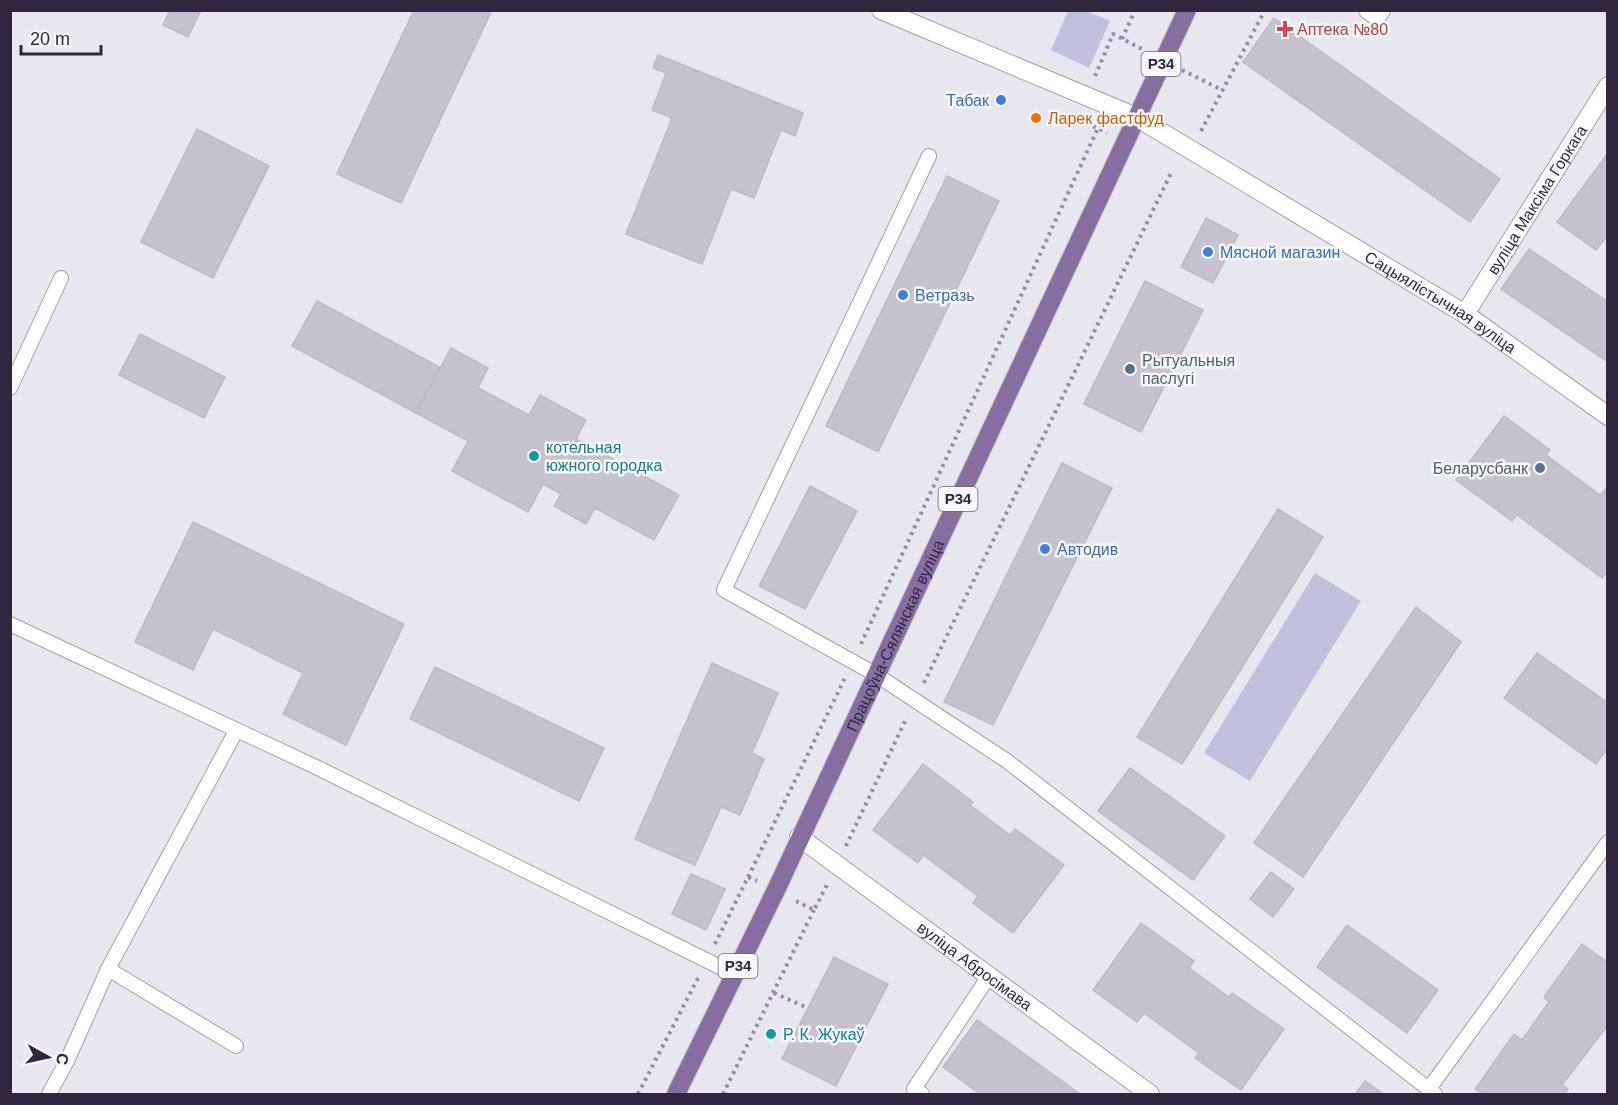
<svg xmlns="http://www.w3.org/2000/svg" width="1618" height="1105" viewBox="0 0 1618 1105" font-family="Helvetica,sans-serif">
<rect width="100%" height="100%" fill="#e8e6ee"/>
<g fill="#c1c1dd">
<path d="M1068,11h18l24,10 -21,47 -38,-18z"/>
<path d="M1315,573l46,28 -111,180 -46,-28z"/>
</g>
<g fill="#c7c2cf" stroke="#beb9c7" stroke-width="1.5">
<path d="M170,10h31l-13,27 -25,-12z"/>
<path d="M414,10h78l-91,193 -64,-29z"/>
<path d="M1274,18l226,161 -30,43 -227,-160z"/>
<path d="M658,55l145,58 -8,23 -14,-6 -27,68 -23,-9 -29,75 -76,-30 46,-116 -20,-8 14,-37 -13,-5z"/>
<path d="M197,129l72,37 -56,112 -72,-36z"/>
<path d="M1608,153v82l-12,15 -39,-28z"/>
<path d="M947,176l52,25 -121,251 -52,-26z"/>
<path d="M1206,218l32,17 -25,48 -32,-16z"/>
<path d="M1529,249l79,53v60l-107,-73z"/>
<path d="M1145,281l58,29 -62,122 -57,-28z"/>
<path d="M317,301l124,67 -25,45 -124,-67z"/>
<path d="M140,334l85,43 -21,41 -85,-43z"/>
<path d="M451,348l37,20 -10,20 51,27 11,-20 46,25 -10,19 103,56 -25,45 -59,-32 -9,16 -32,-18 7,-12 -18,-10 -15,28 -76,-41 16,-30 -52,-28z"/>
<path d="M1504,416l46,34 -4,5 54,40 8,-8v83l-6,8 -85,-63 -5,6 -56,-41z"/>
<path d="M1062,463l50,25 -119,237 -49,-23z"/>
<path d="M810,486l47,25 -52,98 -46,-23z"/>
<path d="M1278,509l45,28 -141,227 -45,-27z"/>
<path d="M193,522l211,102 -58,121 -63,-31 20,-41 -90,-44 -20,41 -58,-28z"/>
<path d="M1416,607l45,35 -158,235 -49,-34z"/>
<path d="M1537,653l71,50v45l-12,16 -92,-66z"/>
<path d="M712,663l66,30 -26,60 12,6 -24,56 -19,-8 -26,58 -60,-26z"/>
<path d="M435,667l169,81 -25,53 -169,-82z"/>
<path d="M923,764l50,38 -3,3 40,30 5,-6 49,36 -51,68 -40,-30 5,-7 -55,-41 -5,8 -45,-33z"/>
<path d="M1130,768l95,68 -32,44 -95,-69z"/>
<path d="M1271,872l23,17 -21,28 -23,-18z"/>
<path d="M691,874l34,15 -19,41 -34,-16z"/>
<path d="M1141,923l53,38 -5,7 40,29 3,-4 52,36 -43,61 -46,-32 4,-5 -55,-40 -7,9 -44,-32z"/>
<path d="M1347,925l91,65 -31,43 -90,-66z"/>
<path d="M1582,944l26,19v62l-46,60 6,4 -4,5h-81l-8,-5 39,-55 8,6 27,-38 -5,-5z"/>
<path d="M834,957l54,27 -52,102 -54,-27z"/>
<path d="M977,1020l103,74h-100l-37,-27z"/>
<path d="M1365,1081l18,13h-28z"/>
</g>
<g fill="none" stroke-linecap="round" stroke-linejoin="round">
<defs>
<g id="lane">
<path d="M929,156l-205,434 151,84 132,87 428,333"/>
<path d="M10,388l51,-110"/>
<path d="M10,624l306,143 418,207"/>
<path d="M108,969l128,77"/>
<path d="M1428,1090l180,-248"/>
<path d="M49,1094l18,-33 41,-92 128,-238"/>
<path d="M922,1094l-8,-5 75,-113"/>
</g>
<g id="street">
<path id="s1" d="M881,10l255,107 329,197 143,102"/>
<path d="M1368,10l9,6 4,-6"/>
<path id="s2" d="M1465,314l143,-228"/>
<path id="s3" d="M799,837l351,257"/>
</g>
<g id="primary">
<path id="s4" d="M676,1094l100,-204 411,-880"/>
</g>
</defs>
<use href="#lane" stroke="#a39dac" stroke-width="16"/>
<use href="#street" stroke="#a39dac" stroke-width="20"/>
<use href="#primary" stroke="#c6c2c9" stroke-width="20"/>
<g stroke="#9a89af" stroke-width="4" stroke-dasharray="3 4.5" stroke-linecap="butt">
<path d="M1122,39l13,-29"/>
<path d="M1182,70l40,20"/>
<path d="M1095,76l18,-42 31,16"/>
<path d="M1078,116l-2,4 22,8"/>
<path d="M1201,131l64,-121"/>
<path d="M861,644l237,-516 9,5"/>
<path d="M924,683l248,-512"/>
<path d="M846,846l61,-129"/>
<path d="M748,877l97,-199"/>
<path d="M796,901l18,9 13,-25"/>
<path d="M715,944l33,-67 9,4"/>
<path d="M774,993l34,15"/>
<path d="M638,1094l60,-116"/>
<path d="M723,1094l91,-184"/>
</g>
<use href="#lane" stroke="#fff" stroke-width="14"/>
<use href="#street" stroke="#fff" stroke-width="18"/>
<use href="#primary" stroke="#876ea0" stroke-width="18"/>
</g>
<path fill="#e0444e" stroke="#f8f7fa" stroke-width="2" d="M1282 20h6v6h6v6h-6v6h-6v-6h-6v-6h6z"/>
<g fill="#3f7fe0" stroke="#f8f7fa" stroke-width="2">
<circle cx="1001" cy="100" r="6"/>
<circle cx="1208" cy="252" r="6"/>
<circle cx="903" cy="295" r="6"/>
<circle cx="1045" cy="549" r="6"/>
</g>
<circle fill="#e8710a" stroke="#f8f7fa" stroke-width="2" cx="1036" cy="118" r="6"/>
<g fill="#5c6f8a" stroke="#f8f7fa" stroke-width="2">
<circle cx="1130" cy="369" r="6"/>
<circle cx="1540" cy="468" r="6"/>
</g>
<g fill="#0f9aa8" stroke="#f8f7fa" stroke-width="2">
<circle cx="534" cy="456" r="6"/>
<circle cx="771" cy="1034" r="6"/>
</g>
<g text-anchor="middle" stroke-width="5" stroke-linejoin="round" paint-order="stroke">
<g fill="#f8f7fa" stroke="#6d6577" stroke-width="1.5">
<rect x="1141.5" y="52" width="39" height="24" rx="4.5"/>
<rect x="938.5" y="487" width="39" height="24" rx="4.5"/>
<rect x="718.5" y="954" width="39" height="24" rx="4.5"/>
</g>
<g font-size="15" font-weight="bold" fill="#32263f">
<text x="1161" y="69">Р34</text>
<text x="958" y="504">Р34</text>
<text x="738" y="971">Р34</text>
</g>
<g font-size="16" fill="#be3a42" stroke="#f8f7fa" text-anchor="start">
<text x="1297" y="35">Аптека №80</text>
</g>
<g font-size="16" fill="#366cbe" stroke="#f8f7fa" text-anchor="start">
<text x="989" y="106" text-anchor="end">Табак</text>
<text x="1220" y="258">Мясной магазин</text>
<text x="915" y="301">Ветразь</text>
<text x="1057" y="555">Автодив</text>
</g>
<g font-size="16" fill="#c56008" stroke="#f8f7fa" text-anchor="start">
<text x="1048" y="124">Ларек фастфуд</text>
</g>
<g font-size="16" fill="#32263f" stroke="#f8f7fa">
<text dy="6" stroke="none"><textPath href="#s2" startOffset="135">вуліца Максіма Горкага</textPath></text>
<text dy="6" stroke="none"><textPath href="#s1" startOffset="633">Сацыялістычная вуліца</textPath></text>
<text dy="6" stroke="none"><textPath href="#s4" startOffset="508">Працоўна-Сялянская вуліца</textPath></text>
<text dy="6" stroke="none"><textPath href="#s3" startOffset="218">вуліца Абросімава</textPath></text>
</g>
<g font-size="16" fill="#4e5e75" stroke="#f8f7fa" text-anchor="start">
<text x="1142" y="366">Рытуальныя<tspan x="1142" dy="18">паслугі</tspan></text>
<text x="1528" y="474" text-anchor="end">Беларусбанк</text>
</g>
<g font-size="16" fill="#0d838f" stroke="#f8f7fa" text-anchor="start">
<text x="546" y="453">котельная<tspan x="546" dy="18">южного городка</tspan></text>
<text x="783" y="1040">Р. К. Жукаў</text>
</g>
</g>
<rect width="1618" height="1105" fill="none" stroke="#32263f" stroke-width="24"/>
<g transform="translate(48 1057) rotate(98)" stroke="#f8f7fa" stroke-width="4.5" paint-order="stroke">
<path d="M0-4.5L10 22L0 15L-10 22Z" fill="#32263f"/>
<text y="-9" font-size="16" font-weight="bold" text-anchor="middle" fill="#32263f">С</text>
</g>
<path d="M21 45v9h80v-9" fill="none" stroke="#32263f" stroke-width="3"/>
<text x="30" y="45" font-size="18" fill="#32263f" stroke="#f8f7fa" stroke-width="4.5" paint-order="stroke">20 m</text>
</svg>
